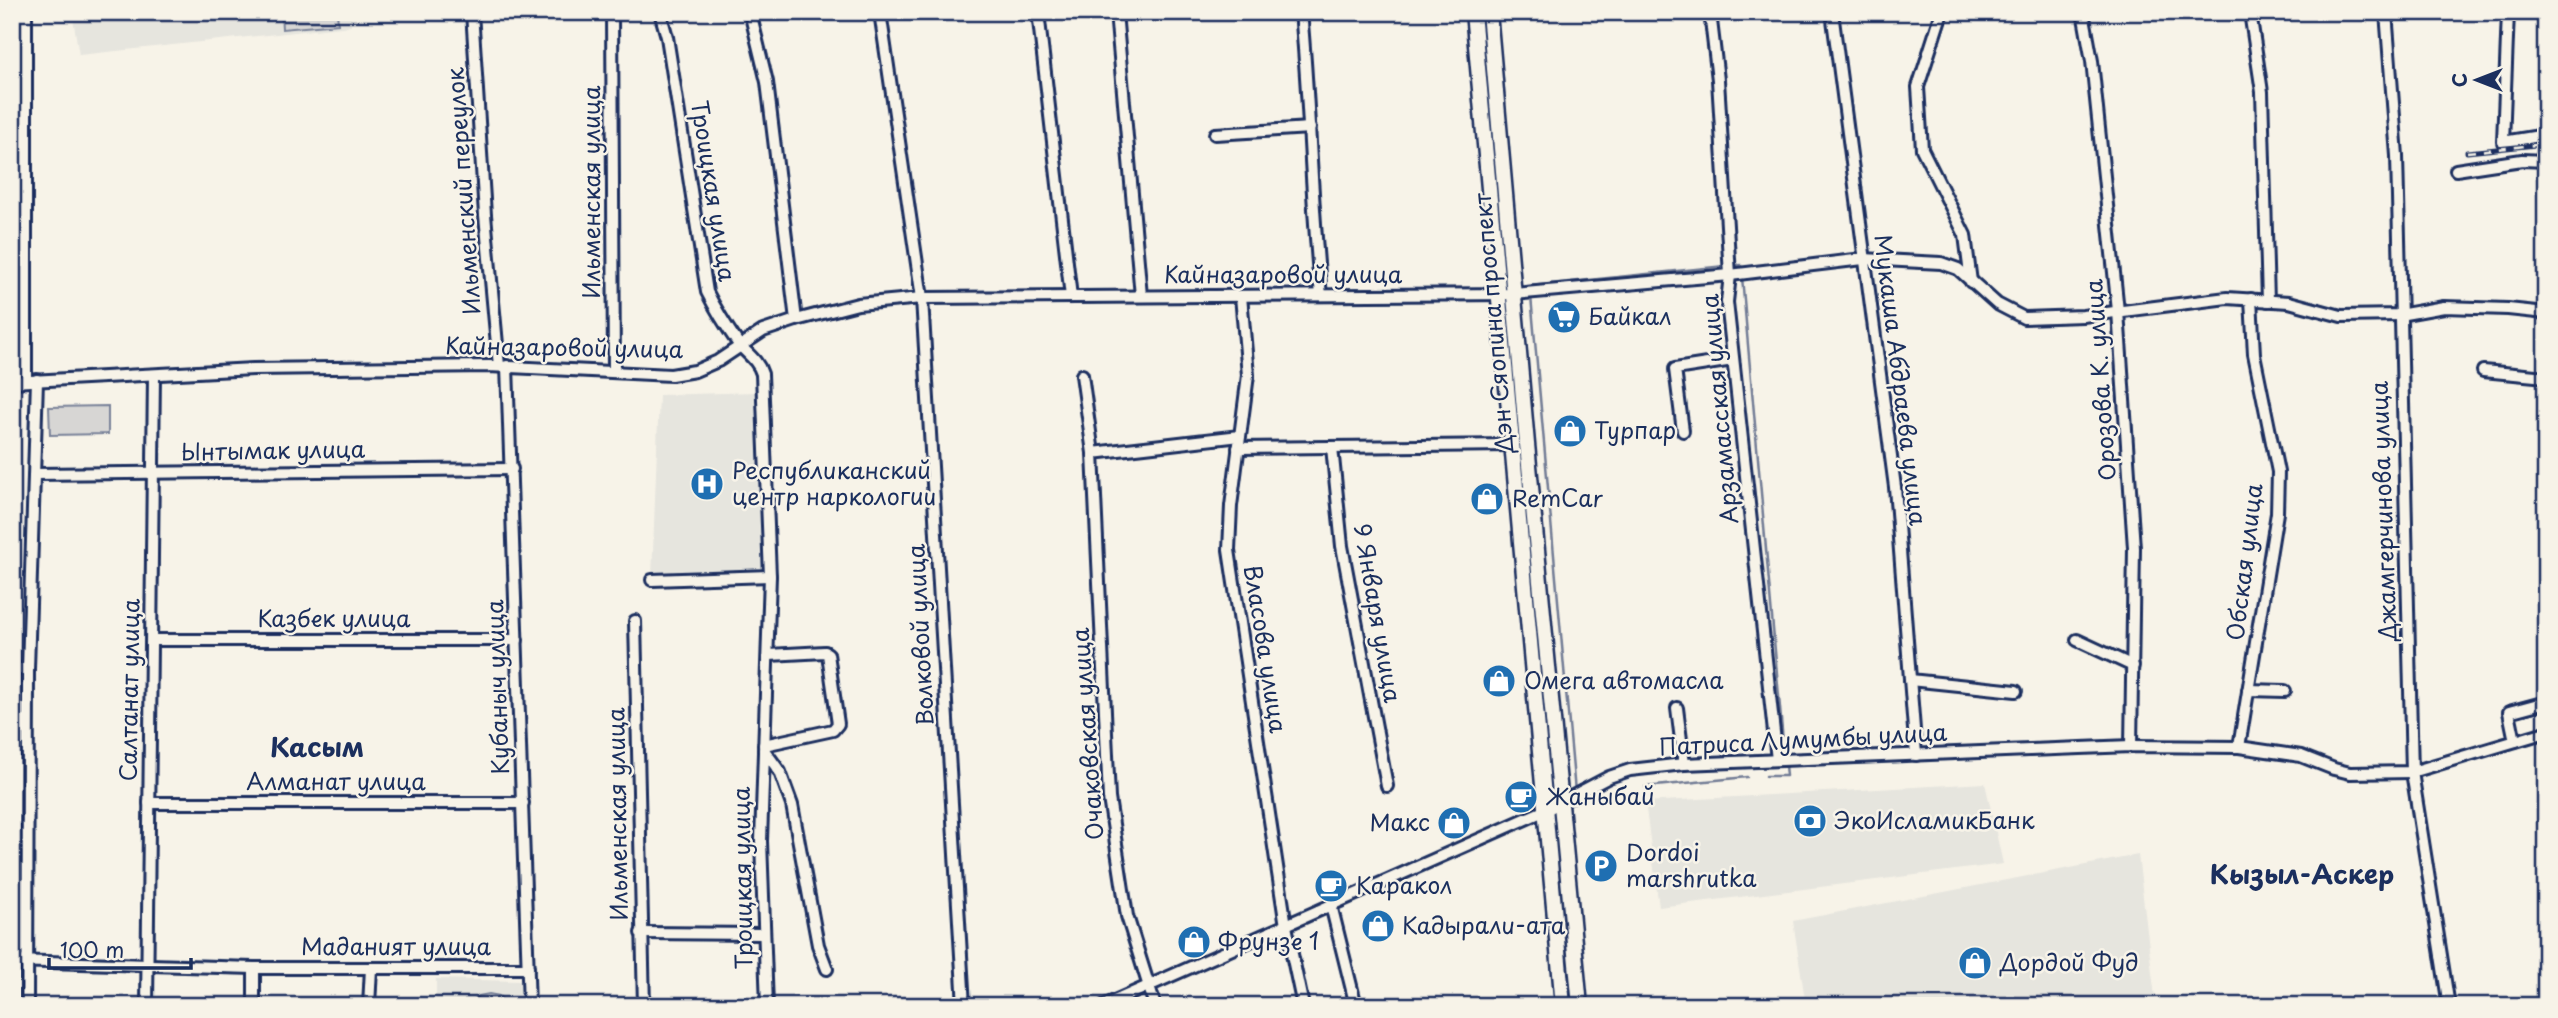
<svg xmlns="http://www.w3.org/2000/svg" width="2558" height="1018" viewBox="0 0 2558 1018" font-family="'Playpen Sans',sans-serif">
<rect width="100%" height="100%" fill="#f7f3e8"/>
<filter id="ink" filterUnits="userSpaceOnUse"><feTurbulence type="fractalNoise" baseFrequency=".0143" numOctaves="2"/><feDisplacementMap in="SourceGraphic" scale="14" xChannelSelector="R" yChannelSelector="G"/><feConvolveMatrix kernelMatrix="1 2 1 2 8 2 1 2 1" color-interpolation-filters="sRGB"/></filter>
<g filter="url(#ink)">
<g fill="#e6e5de">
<path d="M72,12h278l1,14 -272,29z"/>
<path d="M755,392l7,181 -110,4 7,-182z"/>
<path d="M1985,783l18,81 -344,43 -14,-105z"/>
<path d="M2138,855l18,151h-350l-13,-85z"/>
<path d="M436,979l85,2v25h-85z"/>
</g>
<g fill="#d7d6d4" stroke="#798299" stroke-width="2">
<path d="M281,12h56l1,12 -56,5z"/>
<path d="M108,406v28l-58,1 -1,-28z"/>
<path d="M489,994l10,2 10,10h-40l10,-10z"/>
</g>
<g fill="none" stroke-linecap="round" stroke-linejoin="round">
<g stroke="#727c95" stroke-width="2.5">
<path d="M1732,266l9,-1v5"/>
<path d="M1742,277l42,476"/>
<path d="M1531,290l-1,-4 195,-20"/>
<path d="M1531,296l44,496"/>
<path d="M1766,776h20l-1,-11"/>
<path d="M1645,787l102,-10"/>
</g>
<defs>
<g id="minor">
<path d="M472,12l13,203 14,151"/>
<path d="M612,12l2,359"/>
<path d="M660,12l7,25 40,255c9,18 19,34 30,50 9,11 21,18 25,32l8,202 -9,265 6,165"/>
<path d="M750,12l17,70 29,238"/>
<path d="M880,12l42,286 42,708"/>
<path d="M1038,12l33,285"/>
<path d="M1116,12l25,284"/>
<path d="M1301,12c9,95 10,189 20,283"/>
<path d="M1710,12l8,68 12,195 -3,27 50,458"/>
<path d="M1832,12l63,475 21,268"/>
<path d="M1942,12l-24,75 4,62 43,86 6,47"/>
<path d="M2083,12l9,49 26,250 16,237 -3,198"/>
<path d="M2250,12l12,80 6,209"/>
<path d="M2386,12l11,144 15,616 37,234"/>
<path d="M2508,12l-5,130 43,-7"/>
<path d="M1215,134l95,-6"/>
<path d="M2456,170l66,-10 24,1"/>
<path d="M1241,296l7,79 -17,131 -2,44 57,376 17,80"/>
<path d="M507,366l22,640"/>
<path d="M2483,371l63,6"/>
<path d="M1082,375l11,78 16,345 18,118 28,90"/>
<path d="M26,381v-369"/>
<path d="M12,382l241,-13 236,-3 182,9 24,-4 23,-10 45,-30 33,-11 62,-16 64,-6 592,-4 216,-19 133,-16 78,4 17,6 39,35 27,14 59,-2 144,-18 62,4 52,14 58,-1 45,-8 64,2 38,4"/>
<path d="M1683,431l-8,-62 58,-9"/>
<path d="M1332,447l10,99 45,240"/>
<path d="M1238,448l274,-3"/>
<path d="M1093,453l147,-17"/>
<path d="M35,474l477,-5"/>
<path d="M652,580l118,-4"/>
<path d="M635,621l9,385"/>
<path d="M152,640h365"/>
<path d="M2077,640l56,26"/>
<path d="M12,669h16"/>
<path d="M1910,680l106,11"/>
<path d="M2248,690l37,1"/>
<path d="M1677,708l7,56"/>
<path d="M2515,741l-6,-29 37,-10"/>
<path d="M764,745l69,-15 5,-6 -10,-70 -3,-2 -56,3"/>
<path d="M2239,747l38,-234 1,-41 -24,-118 -3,-55"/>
<path d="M764,750l16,22 12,33 26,140 9,24"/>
<path d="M149,803h374"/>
<path d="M1331,905l25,101"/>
<path d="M641,933l122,1"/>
<path d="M12,961l242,7h274"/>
<path d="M27,1006l1,-337 9,-289"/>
<path d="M147,1006l7,-631"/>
<path d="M254,1006v-38"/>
<path d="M369,1006l2,-38"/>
<path d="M1103,1006l443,-196 63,-33 21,-7 54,-6 447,-18 108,1 62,9 33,13 16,4 62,-1 134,-40"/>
</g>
<g id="major">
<path d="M1473,12l90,994"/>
<path d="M1489,12l38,432 53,562"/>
</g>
</defs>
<use href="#minor" stroke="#1b2f5e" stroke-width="16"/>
<use href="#major" stroke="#1b2f5e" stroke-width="19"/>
<use href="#minor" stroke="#f7f3e8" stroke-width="10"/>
<use href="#major" stroke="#f7f3e8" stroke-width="14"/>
<defs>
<path id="rail" d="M2467,152l79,-8"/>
</defs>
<use href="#rail" stroke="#1b2f5e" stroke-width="5"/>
<use href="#rail" stroke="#f7f3e8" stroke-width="2.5" stroke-dasharray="8" stroke-linecap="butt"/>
</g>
</g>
<defs>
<symbol id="supermarket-disc" viewBox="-11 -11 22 22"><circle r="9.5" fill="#1f6fb2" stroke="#f7f3e8"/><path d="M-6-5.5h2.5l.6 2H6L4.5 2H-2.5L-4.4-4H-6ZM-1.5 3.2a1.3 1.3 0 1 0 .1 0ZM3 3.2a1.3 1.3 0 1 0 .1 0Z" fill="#fff"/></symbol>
<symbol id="shop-disc" viewBox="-11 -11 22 22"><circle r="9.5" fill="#1f6fb2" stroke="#f7f3e8"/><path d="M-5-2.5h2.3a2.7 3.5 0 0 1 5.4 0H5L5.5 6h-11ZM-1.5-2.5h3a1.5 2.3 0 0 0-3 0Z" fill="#fff"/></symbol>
<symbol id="hospital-disc" viewBox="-11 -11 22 22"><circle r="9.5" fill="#1f6fb2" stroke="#f7f3e8"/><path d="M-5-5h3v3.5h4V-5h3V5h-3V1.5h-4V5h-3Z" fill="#fff"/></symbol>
<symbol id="cafe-disc" viewBox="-11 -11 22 22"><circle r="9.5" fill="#1f6fb2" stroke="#f7f3e8"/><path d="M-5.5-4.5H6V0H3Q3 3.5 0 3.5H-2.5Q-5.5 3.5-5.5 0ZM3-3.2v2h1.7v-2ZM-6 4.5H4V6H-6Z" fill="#fff"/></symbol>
<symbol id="bank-disc" viewBox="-11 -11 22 22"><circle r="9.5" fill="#1f6fb2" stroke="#f7f3e8"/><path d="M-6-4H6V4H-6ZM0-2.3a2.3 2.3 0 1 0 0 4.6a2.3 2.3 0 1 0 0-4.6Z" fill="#fff"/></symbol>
<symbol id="parking-disc" viewBox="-11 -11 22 22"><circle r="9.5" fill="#1f6fb2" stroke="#f7f3e8"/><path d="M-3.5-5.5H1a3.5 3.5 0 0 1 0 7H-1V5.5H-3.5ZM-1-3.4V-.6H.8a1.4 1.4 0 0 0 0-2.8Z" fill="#fff"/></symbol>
</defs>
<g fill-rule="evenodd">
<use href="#supermarket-disc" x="1545" y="298" width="38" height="38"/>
<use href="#shop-disc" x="1551" y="412" width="38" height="38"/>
<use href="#hospital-disc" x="688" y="465" width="38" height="38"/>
<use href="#shop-disc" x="1468" y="480" width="38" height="38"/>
<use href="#shop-disc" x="1480" y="662" width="38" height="38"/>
<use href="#cafe-disc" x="1502" y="778" width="38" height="38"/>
<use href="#bank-disc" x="1791" y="802" width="38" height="38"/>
<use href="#shop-disc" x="1435" y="804" width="38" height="38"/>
<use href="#parking-disc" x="1582" y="847" width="38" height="38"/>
<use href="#cafe-disc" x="1312" y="867" width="38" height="38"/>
<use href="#shop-disc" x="1359" y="907" width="38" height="38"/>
<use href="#shop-disc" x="1175" y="923" width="38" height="38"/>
<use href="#shop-disc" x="1956" y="944" width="38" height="38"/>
</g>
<g text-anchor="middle" stroke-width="5" stroke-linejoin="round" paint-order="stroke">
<g font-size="23" fill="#1b2f5e" stroke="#f7f3e8">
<text transform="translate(464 191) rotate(-94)" y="8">Ильменский переулок</text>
<text transform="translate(713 191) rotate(81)" y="8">Троицкая улица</text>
<text transform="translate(592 192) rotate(-90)" y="8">Ильменская улица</text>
<text x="1283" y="283">Кайназаровой улица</text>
<text transform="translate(1494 323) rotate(-95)" y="8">Дэн Сяопина проспект</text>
<text transform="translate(564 348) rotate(1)" y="8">Кайназаровой улица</text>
<text transform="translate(1900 380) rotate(83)" y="8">Мукаша Абдраева улица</text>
<text transform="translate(2101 380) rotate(-94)" y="8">Орозова К. улица</text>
<text transform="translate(1720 409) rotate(-95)" y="8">Арзамасская улица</text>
<text transform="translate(273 451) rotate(-1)" y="8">Ынтымак улица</text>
<text transform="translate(2384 511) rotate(-92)" y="8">Джамгерчинова улица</text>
<text transform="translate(2245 562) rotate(-83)" y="8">Обская улица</text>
<text transform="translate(1377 613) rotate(80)" y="8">9 Января улица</text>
<text x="334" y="627">Казбек улица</text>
<text transform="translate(921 635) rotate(-93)" y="8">Волковой улица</text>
<text transform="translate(1265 649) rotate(81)" y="8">Власова улица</text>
<text transform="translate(498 687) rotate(-92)" y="8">Кубаныч улица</text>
<text transform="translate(130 690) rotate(-89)" y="8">Салтанат улица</text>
<text transform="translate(1088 734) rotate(-94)" y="8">Очаковская улица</text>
<text transform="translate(1803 740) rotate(-3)" y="8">Патриса Лумумбы улица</text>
<text x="336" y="790">Алманат улица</text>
<text transform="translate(618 814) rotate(-91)" y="8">Ильменская улица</text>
<text transform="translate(743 878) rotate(-91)" y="8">Троицкая улица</text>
<text x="396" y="955">Маданият улица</text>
</g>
<g font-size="23" fill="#1b2f5e" stroke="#f7f3e8" text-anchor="start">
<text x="1588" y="325">Байкал</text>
<text x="1594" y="439">Турпар</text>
<text x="732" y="479">Республиканский<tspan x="732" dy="26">центр наркологии</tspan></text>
<text x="1512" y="507">RemCar</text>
<text x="1524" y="689">Омега автомасла</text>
<text x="1546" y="805">Жаныбай</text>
<text x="1834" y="829">ЭкоИсламикБанк</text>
<text x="1430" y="831" text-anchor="end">Макс</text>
<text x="1626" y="861">Dordoi<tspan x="1626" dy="26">marshrutka</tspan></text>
<text x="1356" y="894">Каракол</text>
<text x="1402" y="934">Кадырали-ата</text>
<text x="1218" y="950">Фрунзе 1</text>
<text x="2000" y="971">Дордой Фуд</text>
</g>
<g font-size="26" font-weight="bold" fill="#1b2f5e" stroke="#f7f3e8">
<text x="317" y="757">Касым</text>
<text x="2302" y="884">Кызыл-Аскер</text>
</g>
</g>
<rect width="2558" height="1018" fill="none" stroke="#f7f3e8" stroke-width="42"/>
<rect x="21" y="21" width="2516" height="976" fill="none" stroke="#1b2f5e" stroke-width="2.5" filter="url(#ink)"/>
<g transform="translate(2477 80) rotate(270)" stroke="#f7f3e8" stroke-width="5" paint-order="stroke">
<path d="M0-5L12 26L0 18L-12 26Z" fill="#1b2f5e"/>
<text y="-10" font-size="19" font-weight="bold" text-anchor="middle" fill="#1b2f5e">С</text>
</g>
<path d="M49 958v10h142v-10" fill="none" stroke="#1b2f5e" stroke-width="3.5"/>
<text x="60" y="958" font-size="21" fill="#1b2f5e" stroke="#f7f3e8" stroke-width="5" paint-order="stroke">100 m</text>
</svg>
